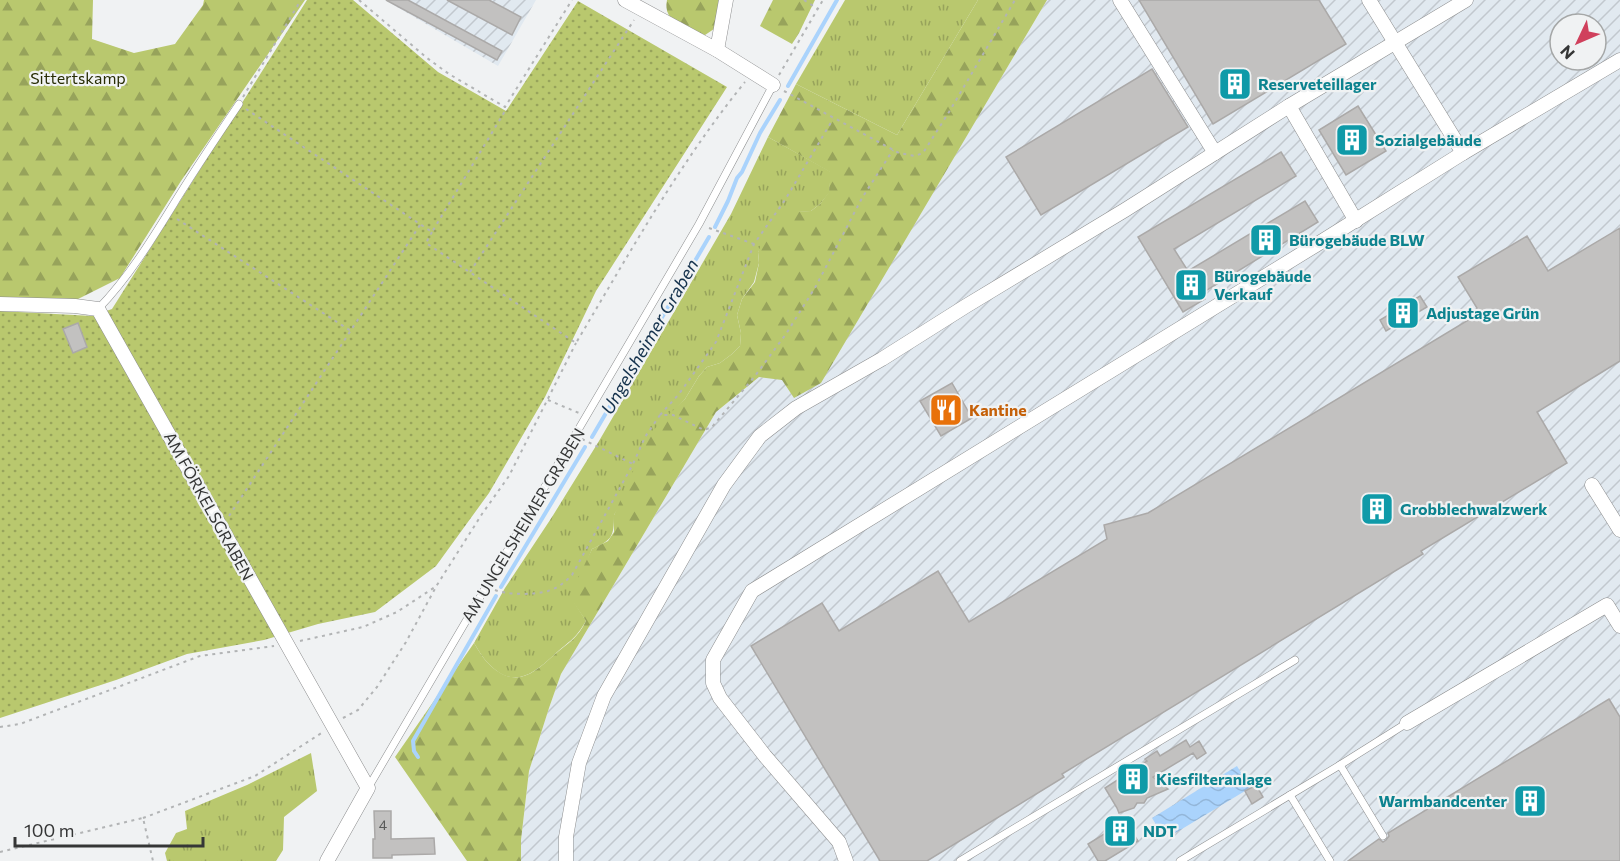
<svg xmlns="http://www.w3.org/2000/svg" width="1620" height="861" viewBox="0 0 1620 861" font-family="Commissioner,sans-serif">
<defs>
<pattern id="industrial-furrows" width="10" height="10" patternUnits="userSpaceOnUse" patternTransform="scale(1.5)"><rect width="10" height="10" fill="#e1e9f0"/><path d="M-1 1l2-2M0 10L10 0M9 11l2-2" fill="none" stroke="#c2c8ce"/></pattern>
<pattern id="grass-tufts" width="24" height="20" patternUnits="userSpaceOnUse" patternTransform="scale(1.5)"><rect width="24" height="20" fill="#b9c86e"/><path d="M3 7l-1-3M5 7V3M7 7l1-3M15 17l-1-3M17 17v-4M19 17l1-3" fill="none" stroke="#97a35b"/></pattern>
<pattern id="forest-firs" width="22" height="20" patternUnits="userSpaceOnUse" patternTransform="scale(1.5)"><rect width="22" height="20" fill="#b9c86e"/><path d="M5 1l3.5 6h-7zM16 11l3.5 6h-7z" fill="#97a35b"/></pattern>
<pattern id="garden-dots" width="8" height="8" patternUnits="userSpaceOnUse" patternTransform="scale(1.5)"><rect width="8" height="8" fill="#b9c86e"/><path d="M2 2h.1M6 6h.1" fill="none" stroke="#97a35b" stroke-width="1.8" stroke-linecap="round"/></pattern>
<pattern id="water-waves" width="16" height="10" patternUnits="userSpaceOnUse" patternTransform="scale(1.5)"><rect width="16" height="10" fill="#aad3fc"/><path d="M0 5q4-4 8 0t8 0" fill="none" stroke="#93b6d9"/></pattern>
</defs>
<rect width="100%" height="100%" fill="#f0f2f3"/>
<g fill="url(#industrial-furrows)" fill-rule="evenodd">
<path d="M385,0h151l-38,66z"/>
<path d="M1047,0h573v861h-1099v-21l8,-69 20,-63 12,-34 155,-262 43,-35 62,5zM1560,24h36v36h-36z"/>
</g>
<g fill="url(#grass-tufts)">
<path d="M845,0h133l-81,135 -101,-51z"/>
<path d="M768,137l63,35 -2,21 -9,11 -9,7 -27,2 -26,39 1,11 -5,19 -12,17 -5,16 4,18 -1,13 -8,8 -12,9 -13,4 -8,9 -14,23 -10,11 -61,105c0,22 -2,25 -22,34l-20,50 14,22c-11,19 -17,20 -32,34 -20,18 -39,34 -63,11 -7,-6 -12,-15 -17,-23l31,-55 47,-71 47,-76 132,-227z"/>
<path d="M311,753l6,38 -33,26 -1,33 -7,11h-109l-2,-8 11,-20 11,-4 -2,-18 62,-26z"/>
</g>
<g fill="url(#forest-firs)">
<path d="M0,0h93l-1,39 42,14 41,-9 28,-39 1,-5h101l-124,181 -61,97 -44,22 -76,-1z"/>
<path d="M667,0h54l-4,27 -12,8c-17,-3 -43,-13 -38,-35z"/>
<path d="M773,0h42l-16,33 -7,11 -32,-18z"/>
<path d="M978,0h69l-226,383 -27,15 -12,-18 -23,-3 -43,35 -155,262 -12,34 -20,63 -8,69v21h-54l-72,-104 79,-114c5,8 10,17 17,23 25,23 43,7 63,-11 14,-12 24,-17 32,-34l-15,-22 1,-8 20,-42 16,-8 6,-9v-17l35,-80 12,-13 24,-23 14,-23 8,-9 13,-4 12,-9 8,-8 1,-13 -4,-18 5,-16 13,-17 4,-19 -1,-11 11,-25 15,-15 27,-1 9,-7 9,-12 1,-20 -62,-35 28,-53 101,51z"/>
</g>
<path fill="url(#garden-dots)" d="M307,0h46l85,72 68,39 72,-110 149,86 -131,204 -51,106 -56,96 -53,73 -61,46 -57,12 -54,16 -77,14 -71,26 -116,38v-407l92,5 20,-7z"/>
<path fill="url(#water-waves)" d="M1237,766l13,22 -78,47 -3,-5 -7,4 -10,-16z"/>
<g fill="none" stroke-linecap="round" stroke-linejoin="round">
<g stroke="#aad3fc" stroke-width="4">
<path d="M788,86l49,-86"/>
<path d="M715,227l13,-26 9,-23 5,-6 18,-39 20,-33"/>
<path d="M592,437l117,-200"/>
<path d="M501,587l84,-140"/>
<path d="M418,757l-4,-6 -1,-10 83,-145"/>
</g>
</g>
<g fill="#c2c1c0" stroke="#aba9a8" stroke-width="1.5">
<path d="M386,0h22l94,51 -5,9z"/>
<path d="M447,0h42l32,17 -9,18z"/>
<path d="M1139,0h180l27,44 -133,80z"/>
<path d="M1152,69l36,58 -147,88 -35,-58z"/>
<path d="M1358,106l28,45 -40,24 -27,-45z"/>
<path d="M1281,152l15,24 -122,73 14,22 117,-70 13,21 -116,71 3,6 -22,13 -45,-75z"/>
<path d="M1620,228v133l-83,51 30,51 -146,88 2,3 -361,220 2,3 -137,84h-47l-129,-215 71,-43 17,28 99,-60 31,51 138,-83 -3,-14 44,-12 332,-200 -22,-36 69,-41 21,35z"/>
<path d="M1420,296l7,11 -41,24 -6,-11z"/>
<path d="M78,323l9,24 -14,6 -10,-24z"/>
<path d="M952,383l20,35 -31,18 -21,-35z"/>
<path d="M1609,699l11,18v144h-272l31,-22 4,3 3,-2 3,-4 -1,-3z"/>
<path d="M1186,740l4,7 9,-6 7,12 -9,6 -4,-6 -40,24 15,12 -21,9 -3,5h-7l-3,5 -15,5 -2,-5 -12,-20 42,-27 -2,-2 12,-8 3,5z"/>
<path d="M1256,785l7,12 -11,7 -7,-13z"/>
<path d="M374,811h17v28l43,-1 1,16 -43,1v3h-19v-19h2z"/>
<path d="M1125,821l13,20 -33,20h-7l-10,-17z"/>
</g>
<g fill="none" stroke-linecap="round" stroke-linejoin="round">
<defs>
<g id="lane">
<path d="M98,309c32,-33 56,-73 80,-112 20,-32 40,-62 61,-93"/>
<path d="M1340,765l43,71"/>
<path d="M368,788l331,-564 74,-139"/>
<path d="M1290,795l40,66"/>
<path d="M960,861l335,-201"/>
<path d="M1180,861l160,-96 67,-42"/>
</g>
<g id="street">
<path d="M625,0l92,50 56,35"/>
<path d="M1120,0l95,153"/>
<path d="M1369,0l94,153"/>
<path d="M717,50l9,-50"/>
<path d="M1289,106l67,115"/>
<path d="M0,304l75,2 23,3 270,479 -41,73"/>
<path d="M1592,485l28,45"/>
<path d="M1407,723l200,-118 13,21"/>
<path d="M566,861v-24l13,-74 25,-67 120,-211 36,-49 36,-28 86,-49 84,-53 159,-96 164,-104 177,-106"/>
<path d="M846,861l-7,-19 -74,-86 -45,-58 -7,-15v-23l39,-69 564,-346 147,-92 157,-93"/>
</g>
</defs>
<use href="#lane" stroke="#8c8d8e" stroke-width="8"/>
<use href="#street" stroke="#8c8d8e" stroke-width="15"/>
<g stroke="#b2b4b5" stroke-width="2" stroke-dasharray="3 4.5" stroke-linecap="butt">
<path d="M359,0l68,58 22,16 56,33 67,-107"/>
<path d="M804,0l14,9"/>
<path d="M779,75l44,-75"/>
<path d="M784,91l115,62 16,3 8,-3 26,-41 66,-112"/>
<path d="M243,97l58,-97"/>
<path d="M246,109l186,123 73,-121v-4"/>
<path d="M177,219l174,112"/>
<path d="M709,228l45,16"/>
<path d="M432,232l-6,11 150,100c53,-89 104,-181 169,-261"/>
<path d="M470,272l164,-252"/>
<path d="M548,400l31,13"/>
<path d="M660,415l19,-21 37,-52 38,-98 31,-44 48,-81"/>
<path d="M582,439l51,25"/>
<path d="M229,516l191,-291"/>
<path d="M495,590c13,5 40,5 53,1 10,-3 17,-9 24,-16l61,-111 12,-27 15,-22h13l31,15 8,-3 43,-51 31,-42 30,-48 46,-88 31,-48"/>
<path d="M300,641l63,-14 34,-15 38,-25"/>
<path d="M343,718l15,-8 19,-23 29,-45 31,-57 45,-71 27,-38 67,-133"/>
<path d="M0,727l20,-3 180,-68 74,-10"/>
<path d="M143,818l112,-42 68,-44"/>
<path d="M0,852l143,-34 10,43"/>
</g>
<use href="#lane" stroke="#fff" stroke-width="7"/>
<use href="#street" stroke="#fff" stroke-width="14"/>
</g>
<defs>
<symbol id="building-square" viewBox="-11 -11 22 22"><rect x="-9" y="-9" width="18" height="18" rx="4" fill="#0f9aa8" stroke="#f0f2f3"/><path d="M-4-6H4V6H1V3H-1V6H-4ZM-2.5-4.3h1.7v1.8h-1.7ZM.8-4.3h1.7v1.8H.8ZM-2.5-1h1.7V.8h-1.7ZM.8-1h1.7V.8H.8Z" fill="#fff"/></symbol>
<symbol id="restaurant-square" viewBox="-11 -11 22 22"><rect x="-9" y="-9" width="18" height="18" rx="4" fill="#e8710a" stroke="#f0f2f3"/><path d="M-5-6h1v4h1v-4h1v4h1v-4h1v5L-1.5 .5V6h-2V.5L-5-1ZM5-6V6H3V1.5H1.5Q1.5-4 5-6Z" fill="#fff"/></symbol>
</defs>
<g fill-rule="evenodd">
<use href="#building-square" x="1216" y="65" width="38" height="38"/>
<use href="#building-square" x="1333" y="121" width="38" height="38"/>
<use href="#building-square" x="1247" y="221" width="38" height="38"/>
<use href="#building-square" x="1172" y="266" width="38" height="38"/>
<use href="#building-square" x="1384" y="294" width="38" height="38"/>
<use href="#restaurant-square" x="927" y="391" width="38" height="38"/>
<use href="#building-square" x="1358" y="490" width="38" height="38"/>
<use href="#building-square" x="1114" y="760" width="38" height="38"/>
<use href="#building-square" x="1511" y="782" width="38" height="38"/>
<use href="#building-square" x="1101" y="812" width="38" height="38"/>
</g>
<g text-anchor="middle" stroke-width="4.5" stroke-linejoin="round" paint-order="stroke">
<g font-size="14" fill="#585958">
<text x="383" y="830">4</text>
</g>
<g font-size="16" fill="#282d05" stroke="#f0f2f3">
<text x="78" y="84">Sittertskamp</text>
</g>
<g font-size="16" font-weight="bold" fill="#0d838f" stroke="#f0f2f3" text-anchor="start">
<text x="1258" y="90">Reserveteillager</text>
<text x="1375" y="146">Sozialgebäude</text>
<text x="1289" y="246">Bürogebäude BLW</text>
<text x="1214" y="282">Bürogebäude<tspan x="1214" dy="18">Verkauf</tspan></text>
<text x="1426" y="319">Adjustage Grün</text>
<text x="1400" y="515">Grobblechwalzwerk</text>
<text x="1156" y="785">Kiesfilteranlage</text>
<text x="1507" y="807" text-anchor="end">Warmbandcenter</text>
<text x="1143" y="837">NDT</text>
</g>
<g font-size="16" font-weight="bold" fill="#c56008" stroke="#f0f2f3" text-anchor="start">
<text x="969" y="416">Kantine</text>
</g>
<g font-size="16" fill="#353636" stroke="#f0f2f3">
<text transform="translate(209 506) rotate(61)" y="6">AM FÖRKELSGRABEN</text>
<text transform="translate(523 525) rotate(-59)" y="6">AM UNGELSHEIMER GRABEN</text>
</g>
<g font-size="18" font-style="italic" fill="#15324d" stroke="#f0f2f3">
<text transform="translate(650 337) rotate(-60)" y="6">Ungelsheimer Graben</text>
</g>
</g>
<g transform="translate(1578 42) rotate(226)"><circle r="28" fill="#f0f2f3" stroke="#a5a7a7" stroke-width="1.5"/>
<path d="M0-4.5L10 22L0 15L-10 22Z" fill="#d0405c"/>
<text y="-9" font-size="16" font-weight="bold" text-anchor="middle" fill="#353636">N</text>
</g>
<path d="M15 837v9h188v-9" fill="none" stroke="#353636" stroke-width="3"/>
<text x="24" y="837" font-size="18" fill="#353636" stroke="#f0f2f3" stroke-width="4.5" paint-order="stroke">100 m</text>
</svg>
